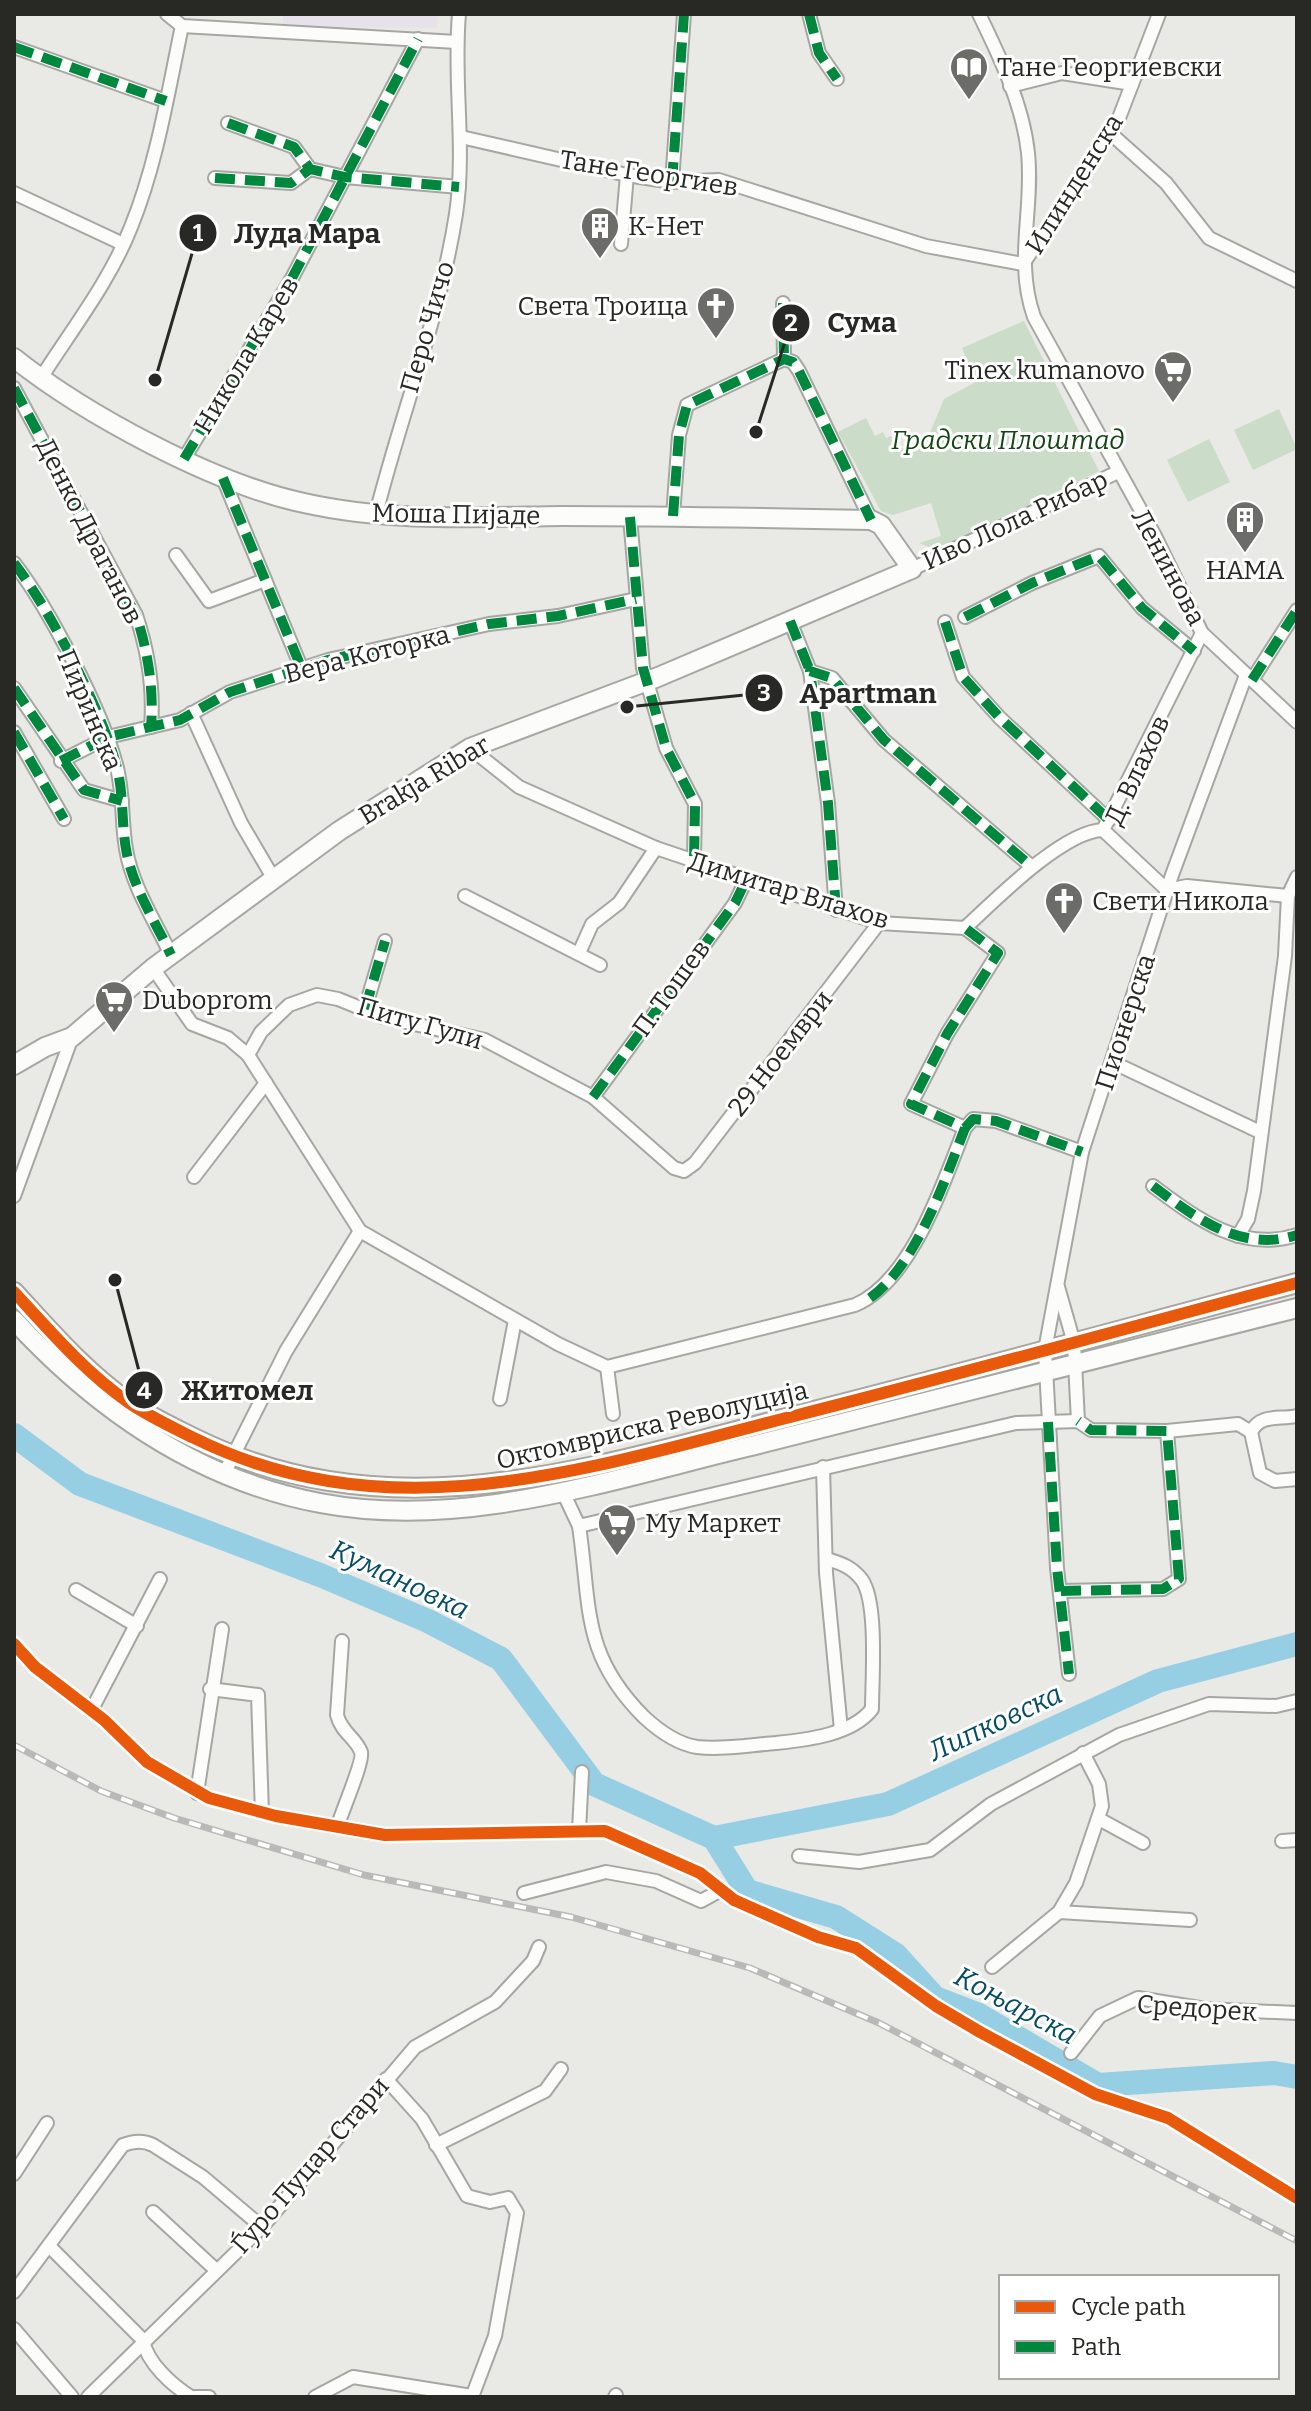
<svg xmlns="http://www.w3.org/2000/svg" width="1311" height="2411" viewBox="0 0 1311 2411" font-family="Bitter,serif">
<rect width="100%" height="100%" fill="#e9e9e5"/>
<path fill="#e7e1eb" d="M283,14h155l-1,14 -154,-2z"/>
<g fill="#cbdcc8">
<path d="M1024,321l75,150 -163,79 -17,-7 22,-7 -10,-33 -38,12 -12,-4 -43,-79 28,-14 9,18 8,-4 3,6 5,-2 8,14 30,-15 15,-36 32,-17 -14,-34z"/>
<path d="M1279,409l18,40 -44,21 -19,-40z"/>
<path d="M1209,439l21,43 -42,20 -21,-42z"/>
</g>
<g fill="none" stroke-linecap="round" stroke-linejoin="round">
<g stroke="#96cee4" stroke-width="24">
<path d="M14,1435l66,49 240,91 108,46 73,38 93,125 120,54"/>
<path d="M714,1838l33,53 89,26 60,38 39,43 44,17 119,70 176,-12 23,4"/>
<path d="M714,1838l174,-34 270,-123 139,-37"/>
</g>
<defs>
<g id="street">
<path d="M167,14l15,12 275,16"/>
<path d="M809,14l10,39 18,26"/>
<path d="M979,14c21,43 44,91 49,139 6,58 -14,106 6,164l121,219 47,97 95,89"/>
<path d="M14,47l152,54"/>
<path d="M1010,86l52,-13 70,11"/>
<path d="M228,123l66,24 16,22 35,8 114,10"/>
<path d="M1109,132l57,51 43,55 88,43"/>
<path d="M461,137l166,38 45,7 47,-2 207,66 97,18"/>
<path d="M215,178l76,5 19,-14"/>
<path d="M672,182l12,-168"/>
<path d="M14,193l109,51"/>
<path d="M621,244l6,-69"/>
<path d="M1025,261l94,-143 40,-104"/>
<path d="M783,303l1,56"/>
<path d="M41,378c31,-49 69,-97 90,-151 26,-64 37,-135 51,-201"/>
<path d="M14,388l122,227c12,36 18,75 15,112"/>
<path d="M184,459l108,-181 126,-239"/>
<path d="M223,478l78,189"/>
<path d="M376,514c25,-100 64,-198 80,-300 10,-67 -3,-133 3,-200"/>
<path d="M673,516l6,-81 8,-30 97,-46 9,3 6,9 72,149"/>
<path d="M630,517l13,151 23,80 29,56 -1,57"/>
<path d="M176,555l33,46 56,-21"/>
<path d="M14,563c35,45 87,146 102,201 8,28 5,56 10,85 6,37 29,72 45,106"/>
<path d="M912,569l206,-97"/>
<path d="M965,617l67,-34 67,-27 43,52 52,43"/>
<path d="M790,621l20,50"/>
<path d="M945,622l18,55 37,41 109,102"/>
<path d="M1252,680l45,-70"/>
<path d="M14,688l70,102 38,11"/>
<path d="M191,713l50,110 34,58"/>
<path d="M14,732l50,87"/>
<path d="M470,748l49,39 137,61 223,75 86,5c29,-27 98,-97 138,-98"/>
<path d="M61,761l47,-24 72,-17 50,-28 98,-32 161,-36 69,-8 78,-17"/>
<path d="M1167,890l-64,-60 99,-197"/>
<path d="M1167,890l20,-4 101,10"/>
<path d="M465,896l135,69"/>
<path d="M836,910l-8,-107 -18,-132 22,7 52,62 148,127"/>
<path d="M579,953l13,-29 27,-21 37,-55"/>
<path d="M153,968l39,56 36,14 20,17 112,176 198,113 49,23 248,-62c57,-24 88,-122 110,-177l-54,-24 36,-70 51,-81 -33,-25"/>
<path d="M365,1009l20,-68"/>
<path d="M248,1055l13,-23 28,-27 28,-10 21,4 45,18 102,23 108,57 81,71 10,3 11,-8 184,-240"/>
<path d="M1112,1062l148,70"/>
<path d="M593,1097l142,-194 12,-25"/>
<path d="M965,1128l8,-9 23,2 86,31"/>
<path d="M194,1177l72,-94"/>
<path d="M1153,1186c43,32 88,67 144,49"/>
<path d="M14,1196l58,-159"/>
<path d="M1238,1236l10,-17 6,-28 31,-235 3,-60 9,-19"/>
<path d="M1058,1287l16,56 4,78"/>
<path d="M607,1367l6,47"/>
<path d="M500,1399l15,-79"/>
<path d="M1167,1431l71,-7 13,8 9,41 15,8 22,-2"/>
<path d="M1251,1432c10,-19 28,-12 46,-16"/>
<path d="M823,1467l3,106 15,157"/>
<path d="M224,1474l62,-123 74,-120"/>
<path d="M562,1490l17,36 437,-103 62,-2 13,9 76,1 12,148 -16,10 -102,2"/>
<path d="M579,1526c12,81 2,128 65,191 14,13 34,27 53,30 25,3 53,-2 79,-4 30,-3 76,-8 96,-34 0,-29 6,-106 -10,-129 -10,-13 -21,-17 -36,-21"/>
<path d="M76,1590l61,36"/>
<path d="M14,1644l21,23 69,53 43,42 62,36 67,18 109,19 220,-4 95,42 34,27 84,37 38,11 80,58 44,26 115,62 73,24 129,80"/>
<path d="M1069,1674l-12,-106 -12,-218 37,-198 90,-277 74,-200"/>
<path d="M210,1689l48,6 4,118"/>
<path d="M91,1711l69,-132"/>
<path d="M197,1793l25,-164"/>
<path d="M1099,1819l44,24"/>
<path d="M338,1825c4,-14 26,-64 23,-73 -5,-14 -20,-20 -24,-37l5,-74"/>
<path d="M579,1831l3,-59"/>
<path d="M1282,1841l15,-1"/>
<path d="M799,1856l60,6 71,-12 61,-46 128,-69 90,-31 67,2 21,-5"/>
<path d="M524,1893l82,-21 50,9 45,20 20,-11"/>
<path d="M1059,1912l131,8"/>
<path d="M992,1967l67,-55 17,-29 26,-77 -3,-22 -16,-31"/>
<path d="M1071,2053l29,-37 38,-18 68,11 91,4"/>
<path d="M386,2079l36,40 45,77 23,6 18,-4 9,15 -22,123 -23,61"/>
<path d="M436,2145l109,-54 16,-22"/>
<path d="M14,2174l33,-51"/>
<path d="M153,2212l63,58"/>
<path d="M49,2246l94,94c4,23 29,45 48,57"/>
<path d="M14,2292l109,-147c10,-4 20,-5 30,0l50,32 59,50"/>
<path d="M14,2329l58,68"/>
<path d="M88,2397l174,-170 153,-180 80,-45 38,-41 6,-14"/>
<path d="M195,2397h14"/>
<path d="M315,2397l38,-20 119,19"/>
<path d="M615,2397l1,-2"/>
</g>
<g id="secondary">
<path d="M14,358c72,57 200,126 290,145 84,19 172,14 258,13 103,0 206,2 309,4l10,5 31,44 -254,108 -188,71 -131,83 -186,137 -81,69 -27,10 -31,18"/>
<path d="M14,1292c36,39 70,79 114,110 20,14 44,25 66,36 201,99 401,28 604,-23 166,-42 333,-88 499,-132"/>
<path d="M14,1320c83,90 184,160 306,183 146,28 298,-26 439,-59 180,-44 359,-90 538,-136"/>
</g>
</defs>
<use href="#street" stroke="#a6a6a3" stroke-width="16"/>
<use href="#secondary" stroke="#a6a6a3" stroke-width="22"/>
<use href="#street" stroke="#fcfcfb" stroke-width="12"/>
<use href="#secondary" stroke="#fcfcfb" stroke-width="18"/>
<defs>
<path id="rail" d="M14,1745l87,46 73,27 190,57 207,42 179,51 129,55 418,218"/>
</defs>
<use href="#rail" stroke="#b9b9b8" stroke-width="7"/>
<use href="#rail" stroke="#fff" stroke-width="4" stroke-dasharray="12" stroke-linecap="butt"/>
<g stroke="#00873e" stroke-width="10" stroke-dasharray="20 10" stroke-linecap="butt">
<path d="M809,14l10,39 18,26"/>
<path d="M14,47l152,54"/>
<path d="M228,123l66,24 16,22 35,8 114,10"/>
<path d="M215,178l76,5 19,-14"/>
<path d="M672,182l12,-168"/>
<path d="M783,303l1,56"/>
<path d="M14,388l122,227c12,36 18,75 15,112"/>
<path d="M184,459l108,-181 126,-239"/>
<path d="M223,478l78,189"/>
<path d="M673,516l6,-81 8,-30 97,-46 9,3 6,9 72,149"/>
<path d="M630,517l13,151 23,80 29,56 -1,57"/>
<path d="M14,563c35,45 87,146 102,201 8,28 5,56 10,85 6,37 29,72 45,106"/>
<path d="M965,617l67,-34 67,-27 43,52 52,43"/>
<path d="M790,621l20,50"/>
<path d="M945,622l18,55 37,41 109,102"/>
<path d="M1252,680l45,-70"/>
<path d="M14,688l70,102 38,11"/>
<path d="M14,732l50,87"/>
<path d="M61,761l47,-24 72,-17 50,-28 98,-32 161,-36 69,-8 78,-17"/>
<path d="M836,910l-8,-107 -18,-132 22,7 52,62 148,127"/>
<path d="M365,1009l20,-68"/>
<path d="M593,1097l142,-194 12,-25"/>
<path d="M965,1128l8,-9 23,2 86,31"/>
<path d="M1153,1186c43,32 88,67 144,49"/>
<path d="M870,1298c47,-34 74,-116 95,-170l-54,-24 36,-70 51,-81 -33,-25"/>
<path d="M1048,1422l9,146 12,106"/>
<path d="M1061,1591l102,-2 16,-10 -12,-148 -76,-1 -13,-9"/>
</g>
<defs>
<g id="cycleway">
<path d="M14,1292c36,39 70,79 114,110 20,14 44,25 66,36 201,99 401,28 604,-23 166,-42 333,-88 499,-132"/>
<path d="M14,1644l21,23 69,53 43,42 62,36 67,18 109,19 220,-4 95,42 34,27 84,37 38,11 80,58 44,26 115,62 73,24 129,80"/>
</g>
</defs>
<use href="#cycleway" stroke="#fff" stroke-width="17"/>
<use href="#cycleway" stroke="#e8590c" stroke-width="12"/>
</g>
<defs>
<symbol id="library-pin" viewBox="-11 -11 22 30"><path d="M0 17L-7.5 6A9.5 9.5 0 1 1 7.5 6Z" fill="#6c6c68" stroke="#fff"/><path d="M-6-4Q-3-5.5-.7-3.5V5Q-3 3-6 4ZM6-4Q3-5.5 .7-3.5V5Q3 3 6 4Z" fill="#fff"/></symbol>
<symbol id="building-pin" viewBox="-11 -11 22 30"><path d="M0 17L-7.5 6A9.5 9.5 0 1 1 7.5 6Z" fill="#6c6c68" stroke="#fff"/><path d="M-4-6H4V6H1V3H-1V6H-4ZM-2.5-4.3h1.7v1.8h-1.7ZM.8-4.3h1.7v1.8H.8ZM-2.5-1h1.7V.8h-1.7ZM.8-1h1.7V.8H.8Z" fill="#fff"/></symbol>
<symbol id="church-pin" viewBox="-11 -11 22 30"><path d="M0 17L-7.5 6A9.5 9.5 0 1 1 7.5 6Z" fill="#6c6c68" stroke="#fff"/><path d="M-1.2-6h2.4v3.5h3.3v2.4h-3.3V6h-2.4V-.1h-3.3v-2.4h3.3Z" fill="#fff"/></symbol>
<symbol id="supermarket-pin" viewBox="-11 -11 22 30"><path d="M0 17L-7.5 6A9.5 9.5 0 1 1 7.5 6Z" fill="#6c6c68" stroke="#fff"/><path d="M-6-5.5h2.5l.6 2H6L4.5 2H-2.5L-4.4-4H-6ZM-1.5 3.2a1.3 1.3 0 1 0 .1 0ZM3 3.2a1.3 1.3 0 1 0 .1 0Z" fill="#fff"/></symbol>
</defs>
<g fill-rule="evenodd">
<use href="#library-pin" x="947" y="45" width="44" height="60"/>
<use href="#building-pin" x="578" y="204" width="44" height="60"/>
<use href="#church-pin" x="694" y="284" width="44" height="60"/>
<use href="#supermarket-pin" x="1151" y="348" width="44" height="60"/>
<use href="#building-pin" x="1223" y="498" width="44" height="60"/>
<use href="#church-pin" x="1042" y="879" width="44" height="60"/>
<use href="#supermarket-pin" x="92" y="978" width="44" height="60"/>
<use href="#supermarket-pin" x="595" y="1501" width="44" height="60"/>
</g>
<g text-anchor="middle" stroke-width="6" stroke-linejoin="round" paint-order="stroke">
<g font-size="26" fill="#282825" stroke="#fff" text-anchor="start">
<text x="997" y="76">Тане Георгиевски</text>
<text x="628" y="235">К-Нет</text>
<text x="688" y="315" text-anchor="end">Света Троица</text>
<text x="1145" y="379" text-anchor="end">Tinex kumanovo</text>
<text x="1245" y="579" text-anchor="middle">НАМА</text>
<text x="1092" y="910">Свети Никола</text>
<text x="142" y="1009">Duboprom</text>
<text x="645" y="1532">Му Маркет</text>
</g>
<g font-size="26" fill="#282825" stroke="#fff">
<text transform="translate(649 173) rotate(9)" y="9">Тане Георгиев</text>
<text transform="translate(1074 184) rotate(-58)" y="9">Илинденска</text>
<text transform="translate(427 327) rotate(-74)" y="9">Перо Чичо</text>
<text transform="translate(246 355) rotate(-59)" y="9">Никола Карев</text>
<text transform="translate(456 514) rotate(1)" y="9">Моша Пијаде</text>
<text transform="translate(1015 520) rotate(-25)" y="9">Иво Лола Рибар</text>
<text transform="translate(90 531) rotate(63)" y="9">Денко Драганов</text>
<text transform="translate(1169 567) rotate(62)" y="9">Ленинова</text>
<text transform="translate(367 654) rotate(-14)" y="9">Вера Которка</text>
<text transform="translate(90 710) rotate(67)" y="9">Пиринска</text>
<text transform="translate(1137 770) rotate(-65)" y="9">Д. Влахов</text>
<text transform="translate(424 780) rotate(-31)" y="9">Brakja Ribar</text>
<text transform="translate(789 890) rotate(17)" y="9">Димитар Влахов</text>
<text transform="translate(671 988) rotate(-54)" y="9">П. Тошев</text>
<text transform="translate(1125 1022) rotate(-72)" y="9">Пионерска</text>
<text transform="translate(420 1023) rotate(16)" y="9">Питу Гули</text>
<text transform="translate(780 1053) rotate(-52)" y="9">29 Ноември</text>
<text transform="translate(652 1425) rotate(-13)" y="9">Октомвриска Револуција</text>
<text transform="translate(1197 2008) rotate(4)" y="9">Средорек</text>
<text transform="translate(310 2165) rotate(-49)" y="9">Ѓуро Пуцар Стари</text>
</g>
<g font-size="26" font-style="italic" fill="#124613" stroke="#fff">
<text x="1008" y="449">Градски Плоштад</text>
</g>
<g font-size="28" font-style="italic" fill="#054d63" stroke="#fff">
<text transform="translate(400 1579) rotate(25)" y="10">Кумановка</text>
<text transform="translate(995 1722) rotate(-25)" y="10">Липковска</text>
<text transform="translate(1016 2005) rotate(28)" y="10">Коњарска</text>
</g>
</g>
<path fill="none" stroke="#282825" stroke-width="3" d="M155 380L198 233M756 432L791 323M627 707L764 693M115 1280L144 1390"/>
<g fill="#282825" stroke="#fff" stroke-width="3">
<circle cx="155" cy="380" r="8"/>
<circle cx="756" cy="432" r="8"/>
<circle cx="627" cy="707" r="8"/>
<circle cx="115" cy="1280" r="8"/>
<circle cx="198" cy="233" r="20"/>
<circle cx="791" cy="323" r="20"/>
<circle cx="764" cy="693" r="20"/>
<circle cx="144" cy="1390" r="20"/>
</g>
<g font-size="24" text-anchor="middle" font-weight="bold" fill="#fff">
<text x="198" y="241">1</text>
<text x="791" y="331">2</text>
<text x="764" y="701">3</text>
<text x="144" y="1399">4</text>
</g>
<g font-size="28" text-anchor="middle" font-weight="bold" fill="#282825" stroke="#fff" stroke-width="6" stroke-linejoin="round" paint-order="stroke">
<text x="307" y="243">Луда Мара</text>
<text x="862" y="332">Сума</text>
<text x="868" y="703">Apartman</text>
<text x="247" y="1400">Житомел</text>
</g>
<rect width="1311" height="2411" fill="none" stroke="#282825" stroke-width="32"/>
<rect x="999" y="2275" width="280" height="104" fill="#ffffff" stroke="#a9a9a8" stroke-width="2"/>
<rect x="1015" y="2301" width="40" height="12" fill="#e8590c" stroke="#a9a9a8" stroke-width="2"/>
<text x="1071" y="2315" font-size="24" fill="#282825">Cycle path</text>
<rect x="1015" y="2341" width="40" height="12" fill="#00873e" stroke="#a9a9a8" stroke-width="2"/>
<text x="1071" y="2355" font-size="24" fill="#282825">Path</text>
</svg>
